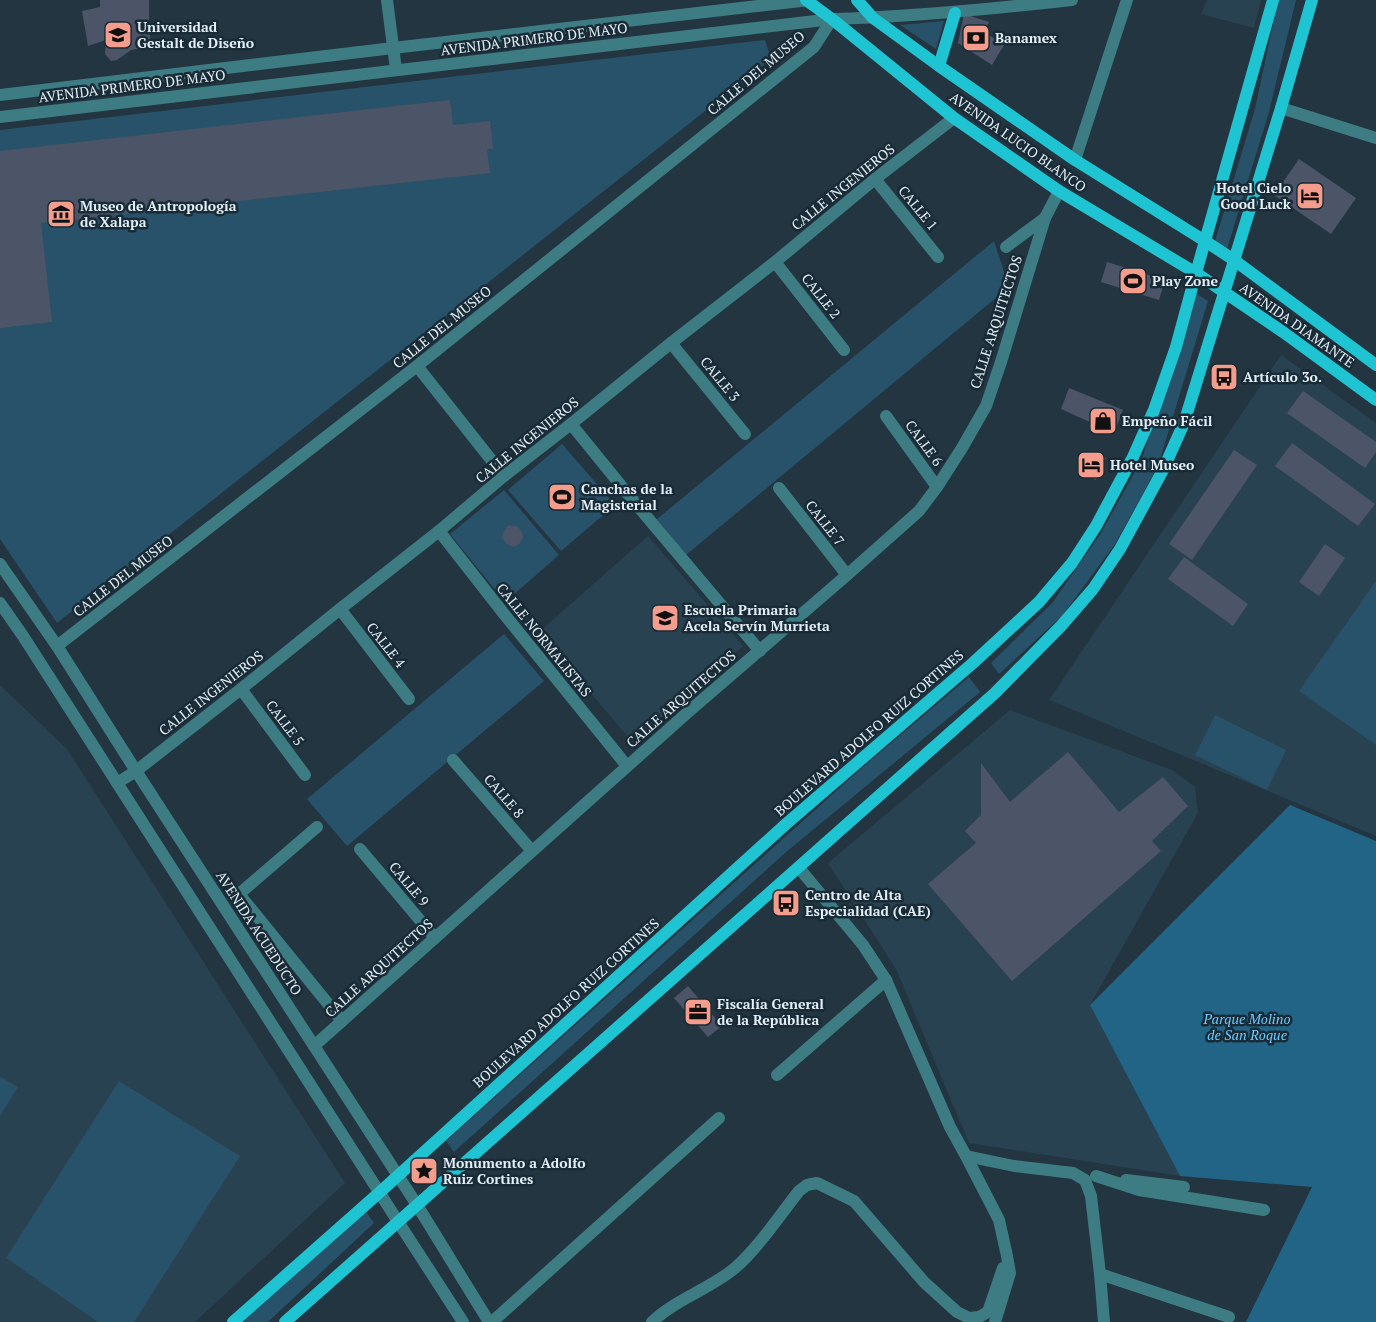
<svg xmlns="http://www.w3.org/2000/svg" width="1376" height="1322" viewBox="0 0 1376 1322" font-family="'PT Serif',serif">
<rect width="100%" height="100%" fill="#223541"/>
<g fill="#284251">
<path d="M1207,0h54l-7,28 -53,-14z"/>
<path d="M1281,355l95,68v413l-327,-136z"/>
<path d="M648,536l95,110 -110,97 -94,-111z"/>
<path d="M0,685l67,64 278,434 -150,139h-195z"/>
<path d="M1010,710l162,60 23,17 3,26 -108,192 90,171 -211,-33 -73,-174 -68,-106z"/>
</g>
<g fill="#285269">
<path d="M1278,0h18l-27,112 -42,137 -12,-8 40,-132z"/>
<path d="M944,21l-8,28 -36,-24z"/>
<path d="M765,40l6,19 -714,564 -57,-84v-409z"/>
<path d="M994,241l15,46 -323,268 -29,-36z"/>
<path d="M1192,291l16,10 -50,165 -43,78 -53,72 -63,58 -8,-11 62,-61 48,-69 41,-74z"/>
<path d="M562,444l53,61 -54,46 -53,-61z"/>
<path d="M504,490l55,65 -54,47 -55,-68z"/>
<path d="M1376,581v164l-77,-54z"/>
<path d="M504,634l40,47 -197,165 -40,-47z"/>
<path d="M969,677l11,15 -195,161 -331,299 -8,-11 417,-374z"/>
<path d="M1215,715l71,35 -19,40 -72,-35z"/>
<path d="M1,1077l17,10 -18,29v-38z"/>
<path d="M119,1081l121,75 -106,166h-36l-92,-64z"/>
<path d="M363,1207l11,16 -106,99h-29z"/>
</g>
<path fill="#216486" d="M1290,805l86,36v481h-130l66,-135 -132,-11 -90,-171z"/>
<g fill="#4c5567">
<path d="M100,0h49v31l4,20 -11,-3 -11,2 -14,10 -6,1 -6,-7 1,-14 -18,6 -6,-35 18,-4z"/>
<path d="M964,14l25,8 -5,10 20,13 -12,20 -34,-22z"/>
<path d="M450,100l3,25 37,-4 3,28h-6l3,24 -449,50 11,99 -52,6v-177z"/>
<path d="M1299,159l57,39 -25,36 -57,-39z"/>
<path d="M1107,262l58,18 -6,20 -58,-18z"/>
<path d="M1069,388l54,22 -9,23 -53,-24z"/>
<path d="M1303,391l73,51v10l-11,16 -78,-55z"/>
<path d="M1292,443l83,61 -17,22 -83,-60z"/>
<path d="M1234,450l23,15 -65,95 -23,-16z"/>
<path d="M1090,451l16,7 -10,22 -17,-7z"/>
<path d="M509,525l9,2 4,5 1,6 -3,5 -6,4 -7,-3 -5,-6 2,-7z"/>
<path d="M1325,544l20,14 -26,38 -20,-14z"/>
<path d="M1184,557l64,47 -15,22 -65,-47z"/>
<path d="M1068,752l51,60 44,-35 25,29 -36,35 9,10 -149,130 -84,-97 48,-41 -11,-12 16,-16v-52l29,39z"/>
<path d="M688,986l34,40 -14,11 -34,-39z"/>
</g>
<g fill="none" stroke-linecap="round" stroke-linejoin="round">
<g stroke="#3d7c82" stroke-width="12">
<path d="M387,0l9,70"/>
<path d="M0,95l393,-47 417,-48"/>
<path d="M1281,108l95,30"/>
<path d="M0,117l832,-98c81,-2 160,-10 240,-19"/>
<path d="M1075,160l52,-160"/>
<path d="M875,179l63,78"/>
<path d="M1006,247l39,-29"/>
<path d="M775,262l69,88"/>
<path d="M671,343l74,91"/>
<path d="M417,366l87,110"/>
<path d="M886,416l51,71"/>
<path d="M571,424l65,80 124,147"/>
<path d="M779,488l68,87"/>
<path d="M439,531l65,83 123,152"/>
<path d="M0,564l57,82 79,125 281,434 72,117"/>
<path d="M0,603l23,33 383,598 57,88"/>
<path d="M340,609l69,90"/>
<path d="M57,646l360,-280 397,-319 18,-28"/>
<path d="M241,689l64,86"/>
<path d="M453,760l79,91"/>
<path d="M117,783l19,-12 105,-82 99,-80 99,-78 65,-55 67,-52 100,-81 104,-81 100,-83 79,-61"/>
<path d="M317,827l-78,67 103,127"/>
<path d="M360,849l75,89"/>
<path d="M799,868l64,77 23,35 64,147 16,29 33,64 8,36 3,17 -15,49"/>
<path d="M314,1046l373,-333 160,-138 72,-64 18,-24 25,-39 24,-42 15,-44 44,-144 14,-27"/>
<path d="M777,1075l109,-95"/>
<path d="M966,1156l48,10 59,7 12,7 6,16 9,78 4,48"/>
<path d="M1096,1176l43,14 125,20"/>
<path d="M1126,1180l58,7"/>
<path d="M1100,1274l129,43"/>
<path d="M492,1322l227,-204"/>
<path d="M652,1322c24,-23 58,-33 83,-54 23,-20 45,-53 64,-77l8,-6 10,-2 37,18 70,81 33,30 12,6 10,-1 9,-5 15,-44"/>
</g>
<g stroke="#1ec4d1" stroke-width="12">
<path d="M806,0l26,19 122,99 105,73 137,82 87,59 93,68"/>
<path d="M857,0l16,18 66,48 136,94 130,81 29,19 142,105"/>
<path d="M939,66l16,-53"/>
<path d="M233,1322l147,-130 406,-368 187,-161 66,-61 33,-39 24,-37 37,-69 21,-47 22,-63 20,-74 77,-273"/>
<path d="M285,1322l710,-629 66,-67 32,-37 27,-40 43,-79 21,-47 97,-315 31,-108"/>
</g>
</g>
<defs>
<symbol id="university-square" viewBox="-11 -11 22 22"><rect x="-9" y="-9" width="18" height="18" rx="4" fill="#f49d8c" stroke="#182b36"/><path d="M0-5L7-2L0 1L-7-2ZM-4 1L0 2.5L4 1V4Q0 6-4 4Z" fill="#111"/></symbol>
<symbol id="bank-square" viewBox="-11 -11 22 22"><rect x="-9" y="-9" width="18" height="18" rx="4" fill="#f49d8c" stroke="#182b36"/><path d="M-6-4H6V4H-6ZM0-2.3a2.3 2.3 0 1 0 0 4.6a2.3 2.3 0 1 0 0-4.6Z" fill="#111"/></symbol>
<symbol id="hotel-square" viewBox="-11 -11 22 22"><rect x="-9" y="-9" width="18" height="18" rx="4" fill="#f49d8c" stroke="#182b36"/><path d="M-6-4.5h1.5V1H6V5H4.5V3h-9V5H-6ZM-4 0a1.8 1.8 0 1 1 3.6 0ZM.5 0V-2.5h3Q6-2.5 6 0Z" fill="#111"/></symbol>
<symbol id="museum-square" viewBox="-11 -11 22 22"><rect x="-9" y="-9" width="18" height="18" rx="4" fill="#f49d8c" stroke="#182b36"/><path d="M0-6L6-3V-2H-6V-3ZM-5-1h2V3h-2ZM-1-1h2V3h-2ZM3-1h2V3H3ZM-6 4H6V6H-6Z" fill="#111"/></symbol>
<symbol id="stadium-square" viewBox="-11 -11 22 22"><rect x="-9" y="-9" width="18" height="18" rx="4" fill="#f49d8c" stroke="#182b36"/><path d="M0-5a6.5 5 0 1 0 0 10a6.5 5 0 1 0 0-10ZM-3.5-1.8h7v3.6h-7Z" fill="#111"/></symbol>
<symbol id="bus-square" viewBox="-11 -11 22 22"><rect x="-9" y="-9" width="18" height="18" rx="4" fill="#f49d8c" stroke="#182b36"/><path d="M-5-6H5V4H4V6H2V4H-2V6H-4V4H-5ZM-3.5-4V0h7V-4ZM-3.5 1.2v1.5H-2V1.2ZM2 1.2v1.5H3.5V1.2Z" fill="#111"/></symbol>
<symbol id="shop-square" viewBox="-11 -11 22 22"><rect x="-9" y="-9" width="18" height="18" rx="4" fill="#f49d8c" stroke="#182b36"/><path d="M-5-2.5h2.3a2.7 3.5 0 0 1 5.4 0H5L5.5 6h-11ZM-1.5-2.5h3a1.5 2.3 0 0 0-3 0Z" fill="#111"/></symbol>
<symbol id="school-square" viewBox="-11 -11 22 22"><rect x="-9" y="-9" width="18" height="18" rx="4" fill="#f49d8c" stroke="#182b36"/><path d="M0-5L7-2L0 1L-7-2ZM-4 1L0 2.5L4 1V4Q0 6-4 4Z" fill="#111"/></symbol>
<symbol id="office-square" viewBox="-11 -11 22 22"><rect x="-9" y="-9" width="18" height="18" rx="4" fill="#f49d8c" stroke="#182b36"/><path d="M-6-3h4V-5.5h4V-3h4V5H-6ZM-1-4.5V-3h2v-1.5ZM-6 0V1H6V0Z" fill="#111"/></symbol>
<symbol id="sight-square" viewBox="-11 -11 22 22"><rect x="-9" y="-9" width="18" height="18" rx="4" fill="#f49d8c" stroke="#182b36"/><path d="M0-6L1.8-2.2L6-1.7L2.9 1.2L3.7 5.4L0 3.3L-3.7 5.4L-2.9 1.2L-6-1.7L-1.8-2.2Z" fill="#111"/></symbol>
</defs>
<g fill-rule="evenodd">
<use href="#university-square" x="102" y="19" width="32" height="32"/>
<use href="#bank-square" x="960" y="22" width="32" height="32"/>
<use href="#hotel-square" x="1294" y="180" width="32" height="32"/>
<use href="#museum-square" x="45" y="198" width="32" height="32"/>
<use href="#stadium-square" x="1117" y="265" width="32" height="32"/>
<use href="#bus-square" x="1208" y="361" width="32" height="32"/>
<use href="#shop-square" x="1087" y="405" width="32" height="32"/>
<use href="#hotel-square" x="1075" y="449" width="32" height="32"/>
<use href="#stadium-square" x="546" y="481" width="32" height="32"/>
<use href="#school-square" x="649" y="602" width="32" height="32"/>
<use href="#bus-square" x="770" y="887" width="32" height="32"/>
<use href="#office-square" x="682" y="996" width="32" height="32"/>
<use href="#sight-square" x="408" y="1155" width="32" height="32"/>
</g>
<g text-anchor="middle" stroke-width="5" stroke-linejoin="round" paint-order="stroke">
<g font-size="14" font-weight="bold" fill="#e3eef6" stroke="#182b36" text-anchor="start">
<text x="137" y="32">Universidad<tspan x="137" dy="16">Gestalt de Diseño</tspan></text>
<text x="995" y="43">Banamex</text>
<text x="1291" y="193" text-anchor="end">Hotel Cielo<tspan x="1291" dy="16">Good Luck</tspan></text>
<text x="80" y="211">Museo de Antropología<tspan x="80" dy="16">de Xalapa</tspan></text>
<text x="1152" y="286">Play Zone</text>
<text x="1243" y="382">Artículo 3o.</text>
<text x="1122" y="426">Empeño Fácil</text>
<text x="1110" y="470">Hotel Museo</text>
<text x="581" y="494">Canchas de la<tspan x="581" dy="16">Magisterial</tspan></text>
<text x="684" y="615">Escuela Primaria<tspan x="684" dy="16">Acela Servín Murrieta</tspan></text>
<text x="805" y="900">Centro de Alta<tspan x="805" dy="16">Especialidad (CAE)</tspan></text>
<text x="717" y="1009">Fiscalía General<tspan x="717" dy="16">de la República</tspan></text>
<text x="443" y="1168">Monumento a Adolfo<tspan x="443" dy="16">Ruiz Cortines</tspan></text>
</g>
<g font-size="14" fill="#e3eef6" stroke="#182b36">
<text transform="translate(534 39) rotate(-7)" y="5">AVENIDA PRIMERO DE MAYO</text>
<text transform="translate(756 73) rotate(-40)" y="5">CALLE DEL MUSEO</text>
<text transform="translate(132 86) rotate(-7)" y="5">AVENIDA PRIMERO DE MAYO</text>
<text transform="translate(1018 142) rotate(35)" y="5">AVENIDA LUCIO BLANCO</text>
<text transform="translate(843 187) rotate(-39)" y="5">CALLE INGENIEROS</text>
<text transform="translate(918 208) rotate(51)" y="5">CALLE 1</text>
<text transform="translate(821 296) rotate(52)" y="5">CALLE 2</text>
<text transform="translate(996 322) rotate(-72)" y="5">CALLE ARQUITECTOS</text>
<text transform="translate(1297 325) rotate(35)" y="5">AVENIDA DIAMANTE</text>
<text transform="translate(442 327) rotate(-39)" y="5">CALLE DEL MUSEO</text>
<text transform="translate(720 379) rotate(51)" y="5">CALLE 3</text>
<text transform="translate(527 440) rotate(-39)" y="5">CALLE INGENIEROS</text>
<text transform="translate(924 443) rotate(54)" y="5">CALLE 6</text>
<text transform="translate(825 523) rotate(52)" y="5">CALLE 7</text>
<text transform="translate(123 576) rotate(-38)" y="5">CALLE DEL MUSEO</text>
<text transform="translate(544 640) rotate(51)" y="5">CALLE NORMALISTAS</text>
<text transform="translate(386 645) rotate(52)" y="5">CALLE 4</text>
<text transform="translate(211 693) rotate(-38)" y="5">CALLE INGENIEROS</text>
<text transform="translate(681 699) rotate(-41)" y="5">CALLE ARQUITECTOS</text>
<text transform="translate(285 723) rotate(53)" y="5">CALLE 5</text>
<text transform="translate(869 733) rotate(-41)" y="5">BOULEVARD ADOLFO RUIZ CORTINES</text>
<text transform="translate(504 796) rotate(49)" y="5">CALLE 8</text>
<text transform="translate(409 884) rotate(50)" y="5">CALLE 9</text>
<text transform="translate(259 933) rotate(57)" y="5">AVENIDA ACUEDUCTO</text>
<text transform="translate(379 968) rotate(-42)" y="5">CALLE ARQUITECTOS</text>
<text transform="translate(566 1003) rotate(-42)" y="5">BOULEVARD ADOLFO RUIZ CORTINES</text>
</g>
<g font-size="14" font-style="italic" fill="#6ecbff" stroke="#182b36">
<text x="1247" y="1024">Parque Molino<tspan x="1247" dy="16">de San Roque</tspan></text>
</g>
</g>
</svg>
